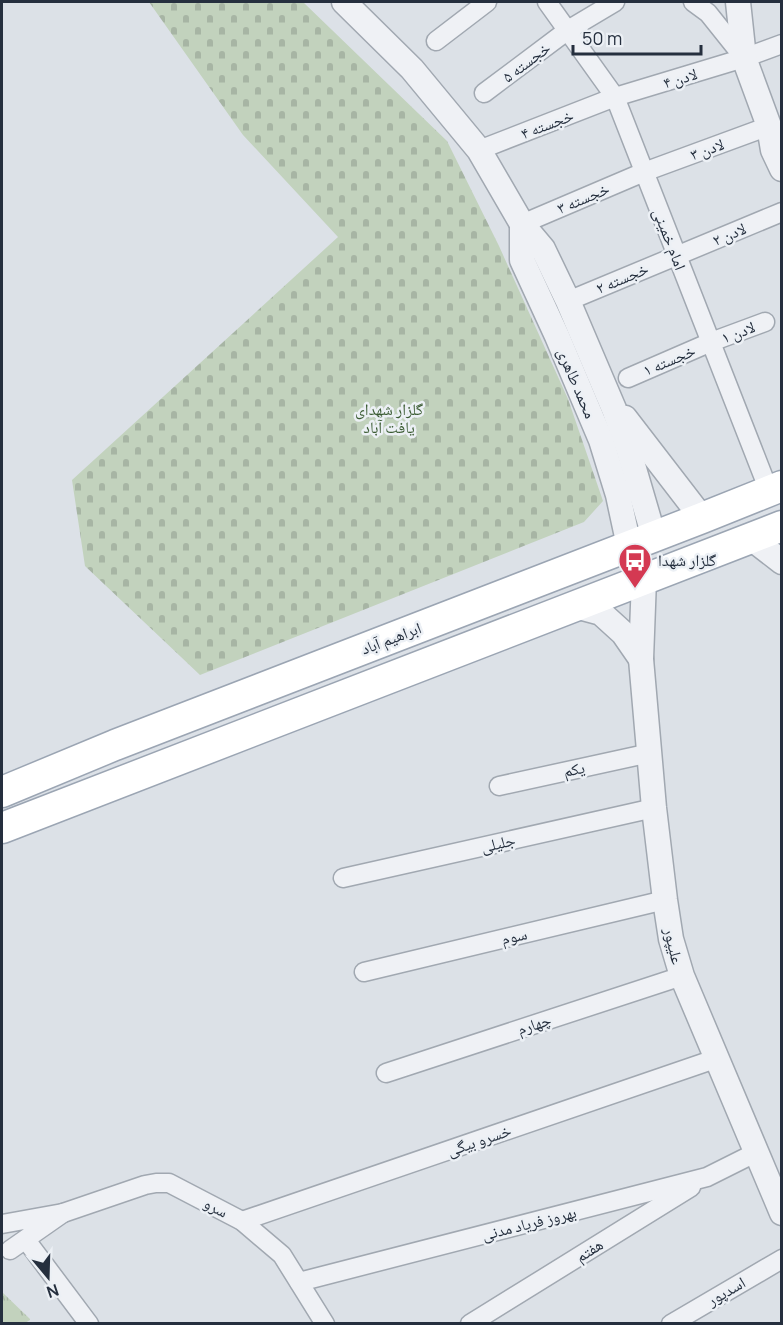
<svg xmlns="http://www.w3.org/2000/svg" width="783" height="1325" viewBox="0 0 783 1325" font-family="Manrope,'Noto Naskh Arabic',sans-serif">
<defs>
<pattern id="grass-tufts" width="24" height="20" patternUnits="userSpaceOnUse" patternTransform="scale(1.5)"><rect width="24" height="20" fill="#c2d2bd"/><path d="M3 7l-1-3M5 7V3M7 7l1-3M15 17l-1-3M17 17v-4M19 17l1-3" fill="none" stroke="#a7b5a4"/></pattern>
<pattern id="cemetery-stones" width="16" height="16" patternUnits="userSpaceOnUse" patternTransform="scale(1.5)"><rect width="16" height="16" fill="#c2d2bd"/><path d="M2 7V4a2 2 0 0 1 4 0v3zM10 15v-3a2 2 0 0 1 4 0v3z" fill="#a7b5a4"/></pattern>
</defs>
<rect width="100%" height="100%" fill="#dce1e7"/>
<path fill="url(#grass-tufts)" d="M2,1292l28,27v1l-5,3h-23z"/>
<path fill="url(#cemetery-stones)" d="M149,2h154l144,139 52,105 69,153 35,102 -19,21 -384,153 -115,-109 -13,-86 266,-243 -95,-102z"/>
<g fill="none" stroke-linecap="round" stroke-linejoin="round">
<defs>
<g id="minor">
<path d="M547,2l68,95 154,394"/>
<path d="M693,2l15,11 36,45"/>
<path d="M436,41l51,-39"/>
<path d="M484,93l84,-63 47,-28"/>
<path d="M479,150l136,-53 129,-39 38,-14"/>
<path d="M522,224l122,-52 125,-46"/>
<path d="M568,301l214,-89"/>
<path d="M628,378l83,-36 54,-20"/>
<path d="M499,786l151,-33"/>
<path d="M343,878l311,-70"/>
<path d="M364,972l301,-72"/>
<path d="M386,1073l296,-97"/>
<path d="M63,1213l82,-28 11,-2h13l73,38 40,34 43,69"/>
<path d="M242,1221l473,-162"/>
<path d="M2,1224l61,-11 -53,37"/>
<path d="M26,1240l63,84"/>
<path d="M299,1282l408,-105 48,-24"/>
<path d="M470,1324l221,-137"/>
<path d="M671,1324l111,-65"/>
</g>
<g id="tertiary">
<path d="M344,2l68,67 67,81 43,74 21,25 25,52 46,108 14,39 26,89"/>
<path d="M738,2l6,56 25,68 4,24 9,19"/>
<path d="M522,224v36l35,76 44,104 17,55 11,51"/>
<path d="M625,418l77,100"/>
<path d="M751,538l31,24"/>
<path d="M644,579l-3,80 13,149 11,92 6,39 11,37 100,237"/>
<path d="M575,606l26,7 22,20 18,26"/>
</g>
<g id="primary">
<path d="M2,792l113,-47 587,-227 80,-32"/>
<path d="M2,828l780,-302"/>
</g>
</defs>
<use href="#minor" stroke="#a1a8b1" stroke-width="21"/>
<use href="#tertiary" stroke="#a1a8b1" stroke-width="27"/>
<use href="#primary" stroke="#9ba5b3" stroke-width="33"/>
<use href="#minor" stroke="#eff1f5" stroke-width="18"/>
<use href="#tertiary" stroke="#eff1f5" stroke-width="24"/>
<use href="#primary" stroke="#fff" stroke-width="30"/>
</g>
<defs>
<symbol id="bus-pin" viewBox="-11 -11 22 30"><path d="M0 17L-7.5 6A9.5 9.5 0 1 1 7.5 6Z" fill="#d43952" stroke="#ecf0f5"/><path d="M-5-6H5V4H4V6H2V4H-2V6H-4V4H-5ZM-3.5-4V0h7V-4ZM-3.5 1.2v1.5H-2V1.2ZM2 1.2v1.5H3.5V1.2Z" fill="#fff"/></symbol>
</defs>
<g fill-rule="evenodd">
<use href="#bus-pin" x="616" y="541" width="38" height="52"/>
</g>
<g text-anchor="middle" stroke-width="5" stroke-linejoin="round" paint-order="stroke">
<g font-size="16" fill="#252f3e" stroke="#ecf0f5">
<text transform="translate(526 62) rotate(-37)" y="6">خجسته ۵</text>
<text transform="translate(680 78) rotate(-17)" y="6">لادن ۴</text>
<text transform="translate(547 124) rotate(-21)" y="6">خجسته ۴</text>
<text transform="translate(707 149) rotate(-20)" y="6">لادن ۳</text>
<text transform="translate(583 198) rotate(-23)" y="6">خجسته ۳</text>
<text transform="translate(729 234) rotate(-23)" y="6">لادن ۲</text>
<text transform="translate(670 239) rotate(69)" y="6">امام خمینی</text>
<text transform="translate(622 278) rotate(-23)" y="6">خجسته ۲</text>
<text transform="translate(738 332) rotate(-21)" y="6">لادن ۱</text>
<text transform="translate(669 360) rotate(-23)" y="6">خجسته ۱</text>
<text transform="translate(577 383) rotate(67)" y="6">محمد طاهری</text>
<text transform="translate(391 638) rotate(-21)" y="6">ابراهیم آباد</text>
<text transform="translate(574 769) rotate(-12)" y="6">یکم</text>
<text transform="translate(498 843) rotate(-13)" y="6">جلیلی</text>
<text transform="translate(514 936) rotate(-13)" y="6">سوم</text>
<text transform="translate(674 946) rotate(77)" y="6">علیپور</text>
<text transform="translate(534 1024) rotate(-18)" y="6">چهارم</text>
<text transform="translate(479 1140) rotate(-19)" y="6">خسرو بیگی</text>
<text transform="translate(216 1207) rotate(27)" y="6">سرو</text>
<text transform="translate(529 1223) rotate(-14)" y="6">بهروز فریاد مدنی</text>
<text transform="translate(589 1250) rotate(-32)" y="6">هفتم</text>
<text transform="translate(726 1291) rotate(-30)" y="6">اسدپور</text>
</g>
<g font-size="16" fill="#3a5b32" stroke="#ecf0f5">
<text x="389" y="415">گلزار شهدای<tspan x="389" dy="18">یافت آباد</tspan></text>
</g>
<g font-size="16" fill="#252f3e" stroke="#ecf0f5" text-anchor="start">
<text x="658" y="566">گلزار شهدا</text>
</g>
</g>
<rect width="783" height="1325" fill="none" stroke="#252f3e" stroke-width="6"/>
<g transform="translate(48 1277) rotate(161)" stroke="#ecf0f5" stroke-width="4.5" paint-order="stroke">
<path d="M0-4.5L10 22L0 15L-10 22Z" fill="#252f3e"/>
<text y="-9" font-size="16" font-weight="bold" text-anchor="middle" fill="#252f3e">N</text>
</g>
<path d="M573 45v9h128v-9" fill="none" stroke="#252f3e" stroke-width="3"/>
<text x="582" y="45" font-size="18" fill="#252f3e" stroke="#ecf0f5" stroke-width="4.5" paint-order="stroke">50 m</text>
</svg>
